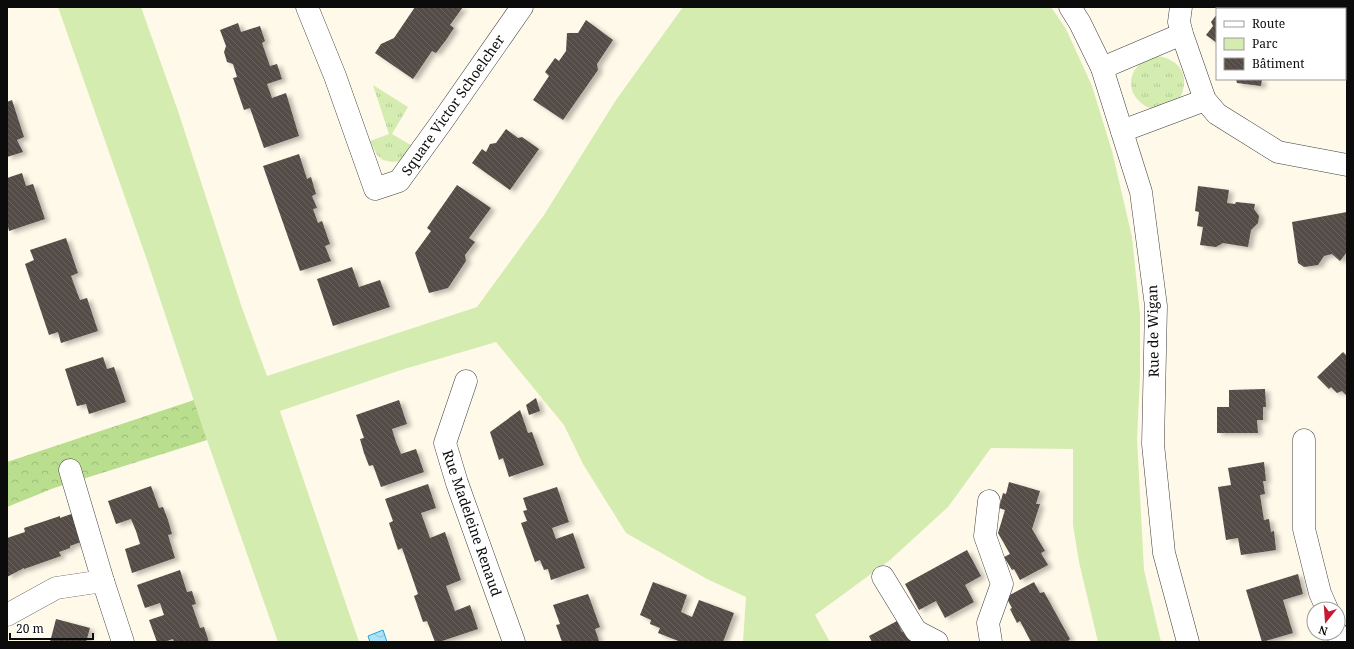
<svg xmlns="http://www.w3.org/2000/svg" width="1354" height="649" viewBox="0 0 1354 649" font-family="'Noto Serif',serif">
<defs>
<pattern id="grass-tufts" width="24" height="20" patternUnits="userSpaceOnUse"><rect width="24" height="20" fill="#d4ecb0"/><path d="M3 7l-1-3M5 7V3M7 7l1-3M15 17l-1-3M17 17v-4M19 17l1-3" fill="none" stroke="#b5c996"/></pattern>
<pattern id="forest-crowns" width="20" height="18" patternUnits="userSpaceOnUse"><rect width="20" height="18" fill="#b9de8e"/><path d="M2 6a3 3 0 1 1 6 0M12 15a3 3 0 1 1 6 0" fill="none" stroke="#9ebd79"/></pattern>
<pattern id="water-waves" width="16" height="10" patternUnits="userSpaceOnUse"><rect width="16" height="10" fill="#a9e4fb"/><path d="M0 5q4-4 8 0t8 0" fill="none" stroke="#90c2d6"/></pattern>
<pattern id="building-back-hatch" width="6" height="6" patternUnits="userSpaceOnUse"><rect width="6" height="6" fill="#544b47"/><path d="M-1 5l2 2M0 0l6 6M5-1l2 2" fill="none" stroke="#68605d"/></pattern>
<filter id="shadow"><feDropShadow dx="4.5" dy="2.5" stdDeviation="2" flood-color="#0004"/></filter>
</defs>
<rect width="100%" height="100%" fill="#fff9e9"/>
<g fill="url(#grass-tufts)">
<path d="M1158,56c18,3 30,15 25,34 -1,3 -3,9 -6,11 -2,2 -8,2 -11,4 -4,1 -8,3 -12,3 -9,1 -17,-8 -21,-15 -7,-20 7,-34 25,-37z"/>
<path d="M373,85l35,22 -16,27 22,13 -13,14 -9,1 -9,-2 -6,-5 -7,-14 19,-7z"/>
</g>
<path fill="url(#forest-crowns)" d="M194,400l13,40 -153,48 -47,19v-45z"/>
<path fill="#d4ecb0" d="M58,7h83l37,104 63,194 26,71 210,-69 67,-92 72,-115 67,-93h368l15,22 26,57 20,65 20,86 8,77v62l-3,63 7,131 17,72h-63l-19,-80 -6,-37v-76l-82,-1 -43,59 -58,53 -75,55 15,27h-87l3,-45 -39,-18 -81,-46 -43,-69 -19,-39 -68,-83 -95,28 -121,41 79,231h-81l-71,-202 -60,-180z"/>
<path fill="url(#water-waves)" stroke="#2ba2d7" d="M383,630l4,12h-17l-2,-6z"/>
<g fill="url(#building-back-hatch)" filter="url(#shadow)">
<path d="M415,7h48l-13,18 4,3 -8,12 -10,13 -4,-2 -19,28 -38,-26 6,-9 13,-6z"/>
<path d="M1222,7h13l2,2h-16z"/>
<path d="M1217,14v29l-11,-8 7,-9 -2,-4z"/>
<path d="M586,20l27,20 -16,24 1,6 -35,50 -30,-20 16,-24 -4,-4 10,-14 4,3 7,-10 1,-18h11z"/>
<path d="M238,23l3,9 19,-6 5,15 -3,2 8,23 7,-2 5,15 -15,5 5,14 14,-5 13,43 -35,12 -14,-40 -6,2 -11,-32 4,-1 -4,-13 -6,-2 -3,-10 2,-6 -6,-16z"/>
<path d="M1236,79h26l-1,7 -24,-3z"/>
<path d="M12,100l12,37 -7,3 6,12 -16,5v-55z"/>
<path d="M506,129l12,9 4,-1 17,12 -29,41 -38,-27 10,-14 4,3 4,-8 6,-1z"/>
<path d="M299,154l8,25 4,-2 5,17 -4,2 5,12 -4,1 5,14 4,-2 8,23 -5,2 6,15 -31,10 -37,-105z"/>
<path d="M22,173l4,13 7,-2 12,35 -36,12 -2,-9v-44z"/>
<path d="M457,185l34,23 -22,30 6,4 -10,13 1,6 -18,27 -19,5 -14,-40 16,-22 -4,-3z"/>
<path d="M1198,186l31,4 -2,13 8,1 1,-2 19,2 -1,5 5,7 -1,7 -7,7 -3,17 -25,-4 -7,4 -16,-2 3,-18 -6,-1 2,-14 -4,-1z"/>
<path d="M1347,212v40l-7,9 -8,-7 -8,2 -6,9 -14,2 -6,-4 -6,-41z"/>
<path d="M66,238l12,35 -7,3 4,11 5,13 7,-2 11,33 -37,12 -3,-11 -9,3 -24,-71 9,-4 -4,-10z"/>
<path d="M352,267l7,20 21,-7 10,27 -57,19 -16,-47z"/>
<path d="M1343,352l4,4v40l-5,-5 -5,2 -6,-6 -2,2 -12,-12z"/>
<path d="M103,357l4,12 7,-2 12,35 -37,12 -3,-10 -9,2 -12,-37z"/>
<path d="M1265,389l1,18h-3v13h-6l1,13h-41v-26h12v-17z"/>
<path d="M536,398l4,13 -11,4 -3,-10z"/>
<path d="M399,400l8,24 -15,5 4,13 5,12 15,-5 8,23 -43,15 -8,-22 -4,1 -5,-13 -4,-14 4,-1 -8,-23z"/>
<path d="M520,410l8,23 4,-1 12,33 -35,12 -6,-19 -4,2 -9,-28z"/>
<path d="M1264,462l2,19h-3l2,13 -5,1 4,25 5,-1 2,13 3,-1 2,19 -35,5 -3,-17 -12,2 -8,-53 13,-2 -3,-17z"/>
<path d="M1009,482l31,9 -4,13h4l-8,25 13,22 -4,2 7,12 -28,15 -6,-11 -2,1 -8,-13 6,-3 -12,-21 7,-23 -6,-2 4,-15 3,1z"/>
<path d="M428,484l8,24 -15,5 9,25 15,-6 16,48 -15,6 9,25 15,-6 8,24 -39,13h-4l-8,-21 -4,1 -9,-26 4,-2 -16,-46 -4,2 -9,-27 4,-2 -8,-22z"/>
<path d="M151,486l8,22 4,-1 5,13 4,14 -4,1 7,23 -43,15 -7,-24 15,-5 -4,-13 -5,-12 -15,5 -8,-23z"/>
<path d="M557,487l12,35 -17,6 4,11 17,-6 12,35 -34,12 -3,-11 -4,1 -4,-10 -5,2 -14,-39 6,-2 -4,-10 4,-1 -4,-12z"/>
<path d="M77,512l9,28 -16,6v2l-11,4 2,4 -37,13v-1l-17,9v-39l18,-6 -1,-4 36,-12v2z"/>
<path d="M967,550l14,26 -16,9 9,17 -29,16 -9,-17 -17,9 -14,-26z"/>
<path d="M180,570l7,22 5,-1 4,13 -4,1 8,23 4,-1 5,15h-35l-1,-3 -9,3h-7l-8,-22 15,-5 -4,-12 -15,5 -8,-23z"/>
<path d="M1298,574l5,20 -20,6 10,33 -31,9 -16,-52z"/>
<path d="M653,582l34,13 -6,17 11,5 7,-17 35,13 -11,29h-42l-23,-9 2,-5 -10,-4 1,-4 -11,-5z"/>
<path d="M1034,582l6,11 4,-1 26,47 -3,3h-36l-11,-21 -3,2 -7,-14 2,-1 -6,-11z"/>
<path d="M588,594l12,33 -5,2 4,12 -37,1 -6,-17 4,-1 -7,-19z"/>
<path d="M56,619l34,9 -4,14h-36z"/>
<path d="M897,621l5,11 3,-2 6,12h-39l-3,-6z"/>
</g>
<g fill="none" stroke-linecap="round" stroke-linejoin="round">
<defs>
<g id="minor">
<path d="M307,7l28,69 40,113 24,-8 42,-58 81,-116"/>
<path d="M1070,7l10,16 22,45 39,124 15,114 -3,138 11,109 24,89"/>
<path d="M1181,7l-2,15 3,12 23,66 12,14 61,38 69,13"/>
<path d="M1102,68l80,-34"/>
<path d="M1122,131l83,-31"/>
<path d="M466,381l-21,62 12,40 57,159"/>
<path d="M1304,440v89l16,64 7,16"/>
<path d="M70,470l33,111"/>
<path d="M989,501l-4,35 17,48 -14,39 3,19"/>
<path d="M883,577l33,54 21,11"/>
<path d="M7,615l49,-27 47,-7 20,61"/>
<path d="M1337,633l4,9"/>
</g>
</defs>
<use href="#minor" stroke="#3e3e3e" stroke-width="23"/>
<use href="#minor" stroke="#fff" stroke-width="22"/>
</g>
<g text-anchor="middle" stroke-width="4" stroke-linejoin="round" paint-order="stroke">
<g font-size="14" fill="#0b0b0b" stroke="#fff">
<text transform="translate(453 105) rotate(-55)" y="5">Square Victor Schoelcher</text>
<text transform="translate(1153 331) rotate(-91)" y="5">Rue de Wigan</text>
<text transform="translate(472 523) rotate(71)" y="5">Rue Madeleine Renaud</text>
</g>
</g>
<rect width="1354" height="649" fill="none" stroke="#0b0b0b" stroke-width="16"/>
<rect x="1216" y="8" width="130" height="72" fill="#ffffff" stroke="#9d9d9d"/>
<rect x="1224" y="21" width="20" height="6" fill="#ffffff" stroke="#9d9d9d"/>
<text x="1252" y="28" font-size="12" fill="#0b0b0b">Route</text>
<rect x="1224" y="38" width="20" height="12" fill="#d4ecb0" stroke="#9d9d9d"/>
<text x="1252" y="48" font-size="12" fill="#0b0b0b">Parc</text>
<rect x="1224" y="58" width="20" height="12" fill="url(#building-back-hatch)" stroke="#9d9d9d"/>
<text x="1252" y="68" font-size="12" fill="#0b0b0b">Bâtiment</text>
<g transform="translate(1326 621) rotate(197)"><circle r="19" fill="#ffffff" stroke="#9d9d9d"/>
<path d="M0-3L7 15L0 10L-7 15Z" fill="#c51a31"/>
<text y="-6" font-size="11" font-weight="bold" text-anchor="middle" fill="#0b0b0b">N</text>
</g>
<path d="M10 633v6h83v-6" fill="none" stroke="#0b0b0b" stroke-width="2"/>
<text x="16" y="633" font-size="12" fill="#0b0b0b" stroke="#ffffff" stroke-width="3" paint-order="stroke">20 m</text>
</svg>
